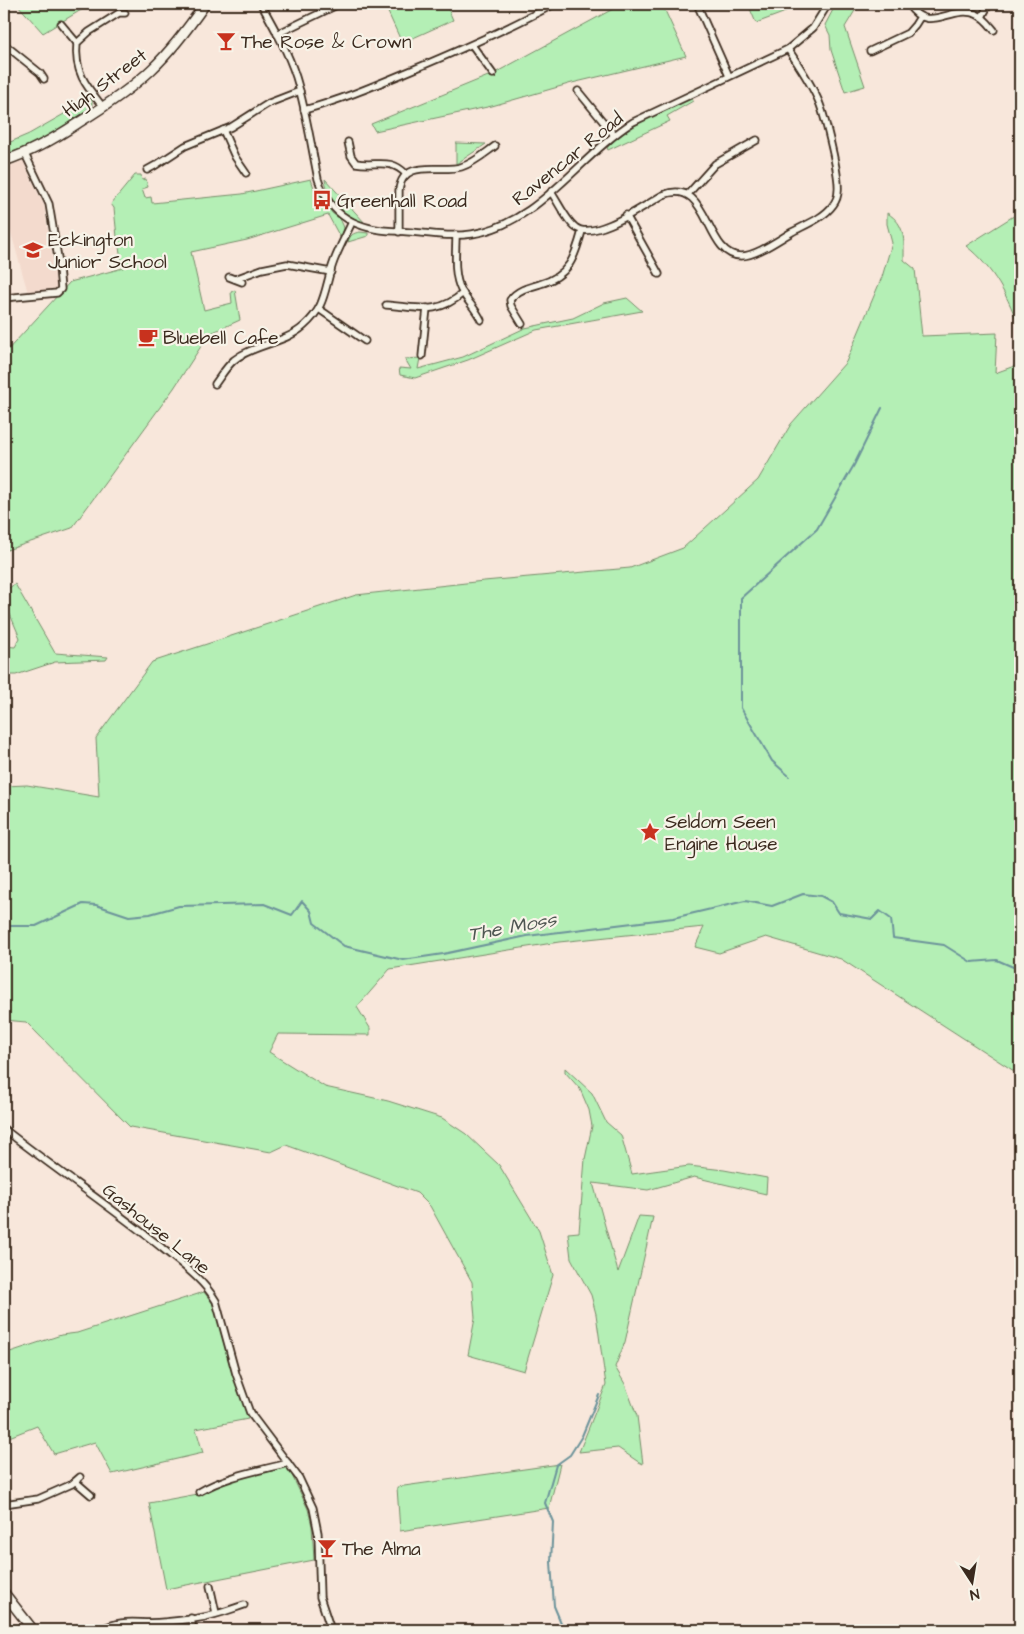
<svg xmlns="http://www.w3.org/2000/svg" width="1024" height="1634" viewBox="0 0 1024 1634" font-family="'Architects Daughter',sans-serif">
<rect width="100%" height="100%" fill="#f8e7db"/>
<filter id="ink" filterUnits="userSpaceOnUse"><feTurbulence type="fractalNoise" baseFrequency=".02" numOctaves="2"/><feDisplacementMap in="SourceGraphic" scale="10" xChannelSelector="R" yChannelSelector="G"/><feConvolveMatrix kernelMatrix="1 2 1 2 8 2 1 2 1" color-interpolation-filters="sRGB"/></filter>
<g filter="url(#ink)">
<path fill="#f3dacd" d="M23,161l21,45 13,82 -29,5 -24,-85v-40z"/>
<g fill="#b4efb5" stroke="#788c6a">
<path d="M17,4h74l-48,29z"/>
<path d="M401,4h45l7,16 -51,23 -15,-33z"/>
<path d="M622,4h40l24,52 -114,27 -80,23 -117,25 -4,-7 122,-50z"/>
<path d="M748,4h29l11,5 -5,4 -27,10z"/>
<path d="M836,4h23l-14,23 20,59 -20,6 -14,-42 -1,-15 -5,-10z"/>
<path d="M92,98v7l-6,5 1,3 -39,24 -37,16 -3,-10 21,-9z"/>
<path d="M692,98l1,3 -26,15 3,5 -62,29 -1,-2c23,-25 55,-35 85,-50z"/>
<path d="M456,143l30,1 -30,20z"/>
<path d="M135,175h6l1,5 4,-1 2,8 -6,2 3,9 6,-1 1,6 90,-9 69,-15 4,12 7,6 10,16 8,6 3,6 1,3 -3,11 -13,-24 -81,25 -56,12 13,58 28,-7 -1,-11 4,-2 5,30 -31,14 -35,54 -102,140 -68,23v-197l66,-72 53,-14 -6,-31 -3,-29 -3,-4z"/>
<path d="M325,179l40,44c-21,-7 -37,-22 -40,-44z"/>
<path d="M887,213c19,11 17,28 17,47l11,9 7,67 75,-3 -2,40 25,-9v710l-6,-3 -173,-112 -75,-22 -47,16 -24,-6 9,-20 -145,15 -169,27 -33,38 13,21v7l-92,-1 -9,18 56,35 63,14 54,17 24,16 33,31 40,66 14,44 -29,96 -56,-16 7,-37 -3,-36 -42,-76 -13,-13 -131,-48 -15,7 -141,-25 -104,-105 -22,-2v-234l23,-1 72,12 -3,-59 56,-76 204,-67 128,-14 146,-13 53,-20 75,-68 33,-56 55,-62 36,-85 10,-34 -5,-19z"/>
<path d="M1020,214v116c-11,-32 -27,-63 -54,-84l46,-29z"/>
<path d="M360,232l8,1v3l-20,6c2,-7 5,-9 12,-10z"/>
<path d="M627,298l15,13 -106,19 -68,30 -53,18 -15,-3 -1,-7 12,1 -6,-10 15,-1 -2,11 45,-12 62,-29 48,-10 31,-15z"/>
<path d="M15,584l40,69 53,4 -2,3 -51,2 -39,13h-12v-29l11,1 5,-9 -16,-38v-9z"/>
<path d="M565,1068l27,25 14,29 15,13 11,39 57,-8 35,4 43,8 -1,16 -72,-17 -46,13 -55,-7 25,89 21,-56 14,1 -28,125 -10,25 10,17 12,32 6,48 -6,-3 -19,-13 -39,4 27,-67 -10,-71 -5,-19 -20,-37 -3,-25 11,-1 6,-73 7,-33 -3,-16 -9,-21 -15,-17z"/>
<path d="M204,1292l9,12 35,115 -52,10 7,24 -91,21 -17,-32 -41,12 -17,-28 -33,13v-85l57,-19 16,-2z"/>
<path d="M560,1464l-11,44 -149,23 -3,-44z"/>
<path d="M285,1466l3,1 20,42 4,17 2,34 -148,29 -17,-86 49,-9 38,-15z"/>
</g>
<g fill="none" stroke-linecap="round" stroke-linejoin="round">
<g stroke="#6c939a" stroke-width="2">
<path d="M789,776l-17,-15 -31,-53v-110l76,-69 37,-64 28,-57"/>
<path d="M4,926h32l47,-22 13,1 33,11 21,-2 29,-8 85,-2 28,11 10,-14 9,10 3,12 30,23 59,14 40,-6 84,-18 146,-18 72,-17 27,5 31,-12 18,2 11,6 7,11 33,6 8,-8 11,8 2,19 51,7 27,17 26,-2 23,10"/>
<path d="M564,1630l-10,-24 -3,-44 2,-40 -8,-19 11,-38 14,-10 12,-19 17,-41"/>
</g>
<defs>
<g id="minor">
<path d="M261,4c13,23 27,48 35,73 10,33 15,68 22,102 12,38 40,51 78,52 25,1 52,7 76,3 68,-11 106,-77 161,-112l155,-73 25,-21 15,-24"/>
<path d="M697,4l32,72"/>
<path d="M908,4c20,32 43,0 68,10 8,3 13,10 18,16"/>
<path d="M982,17l7,-13"/>
<path d="M61,24l16,19"/>
<path d="M277,34l62,-30"/>
<path d="M4,44l36,29 4,6"/>
<path d="M472,45l21,29"/>
<path d="M870,51l38,-18 7,-8 5,-8"/>
<path d="M578,91l36,44"/>
<path d="M103,107c-17,-21 -29,-35 -26,-64l12,-11 30,-19h6"/>
<path d="M304,110c37,-10 72,-25 108,-40 48,-20 96,-41 142,-66"/>
<path d="M223,130l12,27 11,16"/>
<path d="M348,142l3,14 5,7c20,4 34,-6 50,11"/>
<path d="M147,170l9,-5 29,-19 46,-19 38,-24 31,-12"/>
<path d="M551,192c7,10 15,28 24,35 18,15 70,-22 88,-32 47,-19 41,61 78,61 15,0 37,-16 51,-24 13,-7 32,-14 41,-27 3,-4 5,-9 5,-14 2,-15 -13,-74 -19,-89 -8,-19 -20,-36 -31,-53"/>
<path d="M688,194l27,-30 42,-24"/>
<path d="M626,215l33,59"/>
<path d="M399,232v-42c4,-32 40,-17 62,-23 13,-4 23,-13 34,-21"/>
<path d="M456,235c0,18 -3,39 5,55 6,11 15,19 20,30"/>
<path d="M229,277l13,5"/>
<path d="M235,279l27,-10 25,-5 44,8"/>
<path d="M4,298l53,-5 4,-4 -3,-31 -9,-54 -24,-50"/>
<path d="M386,305c32,2 51,11 77,-12"/>
<path d="M319,309l46,32"/>
<path d="M522,324l-11,-18 -1,-6c7,-10 19,-13 30,-16 29,-8 35,-27 42,-53"/>
<path d="M422,356l5,-48"/>
<path d="M215,384c6,-8 11,-17 19,-24 20,-16 50,-16 70,-34 23,-20 20,-39 30,-65 5,-13 12,-26 18,-39"/>
<path d="M4,1129c52,41 107,78 158,119 19,16 41,31 54,53l20,73 14,39 49,65 14,30 5,25 2,64 11,33"/>
<path d="M76,1482l15,13"/>
<path d="M199,1492c27,-16 59,-21 89,-29"/>
<path d="M4,1504l34,-5 34,-15 8,-7"/>
<path d="M210,1586l6,27"/>
<path d="M191,1618l2,12"/>
<path d="M100,1630c24,-13 39,-5 64,-8 11,-1 23,-2 35,-4 15,-2 30,-8 45,-13"/>
</g>
<path id="secondary" d="M4,161c27,-9 50,-22 74,-38 26,-16 52,-33 74,-54 20,-19 37,-42 53,-65"/>
<path id="primary" d="M4,1593l29,37"/>
</defs>
<use href="#minor" stroke="#3b2a1e" stroke-width="9"/>
<use href="#secondary" stroke="#3b2a1e" stroke-width="12"/>
<use href="#primary" stroke="#3b2a1e" stroke-width="12"/>
<use href="#minor" stroke="#f7f3e8" stroke-width="5.5"/>
<use href="#secondary" stroke="#f7f3e8" stroke-width="9"/>
<use href="#primary" stroke="#f7f3e8" stroke-width="9"/>
</g>
</g>
<defs>
<symbol id="bar-bare" viewBox="-9 -9 18 18"><path d="M-6-5H6L.8 .8V4.5H3.5V6h-7V4.5H-.8V.8Z" fill="#c8321e" stroke="#f7f3e8" stroke-width="2.5" paint-order="stroke"/></symbol>
<symbol id="bus-bare" viewBox="-9 -9 18 18"><path d="M-5-6H5V4H4V6H2V4H-2V6H-4V4H-5ZM-3.5-4V0h7V-4ZM-3.5 1.2v1.5H-2V1.2ZM2 1.2v1.5H3.5V1.2Z" fill="#c8321e" stroke="#f7f3e8" stroke-width="2.5" paint-order="stroke"/></symbol>
<symbol id="school-bare" viewBox="-9 -9 18 18"><path d="M0-5L7-2L0 1L-7-2ZM-4 1L0 2.5L4 1V4Q0 6-4 4Z" fill="#c8321e" stroke="#f7f3e8" stroke-width="2.5" paint-order="stroke"/></symbol>
<symbol id="cafe-bare" viewBox="-9 -9 18 18"><path d="M-5.5-4.5H6V0H3Q3 3.5 0 3.5H-2.5Q-5.5 3.5-5.5 0ZM3-3.2v2h1.7v-2ZM-6 4.5H4V6H-6Z" fill="#c8321e" stroke="#f7f3e8" stroke-width="2.5" paint-order="stroke"/></symbol>
<symbol id="sight-bare" viewBox="-9 -9 18 18"><path d="M0-6L1.8-2.2L6-1.7L2.9 1.2L3.7 5.4L0 3.3L-3.7 5.4L-2.9 1.2L-6-1.7L-1.8-2.2Z" fill="#c8321e" stroke="#f7f3e8" stroke-width="2.5" paint-order="stroke"/></symbol>
</defs>
<g fill-rule="evenodd">
<use href="#bar-bare" x="212" y="27" width="28" height="28"/>
<use href="#bus-bare" x="308" y="186" width="28" height="28"/>
<use href="#school-bare" x="19" y="236" width="28" height="28"/>
<use href="#cafe-bare" x="134" y="323" width="28" height="28"/>
<use href="#sight-bare" x="636" y="818" width="28" height="28"/>
<use href="#bar-bare" x="313" y="1534" width="28" height="28"/>
</g>
<g text-anchor="middle" stroke-width="4.5" stroke-linejoin="round" paint-order="stroke">
<g font-size="19" fill="#3b2a1e" stroke="#f7f3e8" text-anchor="start">
<text x="241" y="48">The Rose &amp; Crown</text>
<text x="337" y="207">Greenhall Road</text>
<text x="48" y="246">Eckington<tspan x="48" dy="22">Junior School</tspan></text>
<text x="163" y="344">Bluebell Cafe</text>
<text x="665" y="828">Seldom Seen<tspan x="665" dy="22">Engine House</tspan></text>
<text x="342" y="1555">The Alma</text>
</g>
<g font-size="19" fill="#3b2a1e" stroke="#f7f3e8">
<text transform="translate(104 82) rotate(-37)" y="7">High Street</text>
<text transform="translate(567 158) rotate(-39)" y="7">Ravencar Road</text>
<text transform="translate(157 1228) rotate(39)" y="7">Gashouse Lane</text>
</g>
<g font-size="20" font-style="italic" fill="#4f5652" stroke="#f7f3e8">
<text transform="translate(512 926) rotate(-10)" y="7">The Moss</text>
</g>
</g>
<rect width="1024" height="1634" fill="none" stroke="#f7f3e8" stroke-width="20"/>
<rect x="10" y="10" width="1004" height="1614" fill="none" stroke="#3b2a1e" stroke-width="2" filter="url(#ink)"/>
<g transform="translate(972 1582) rotate(168)" stroke="#f7f3e8" stroke-width="4" paint-order="stroke">
<path d="M0-4L9 19L0 12L-9 19Z" fill="#3b2a1e"/>
<text y="-8" font-size="14" font-weight="bold" text-anchor="middle" fill="#3b2a1e">N</text>
</g>
</svg>
